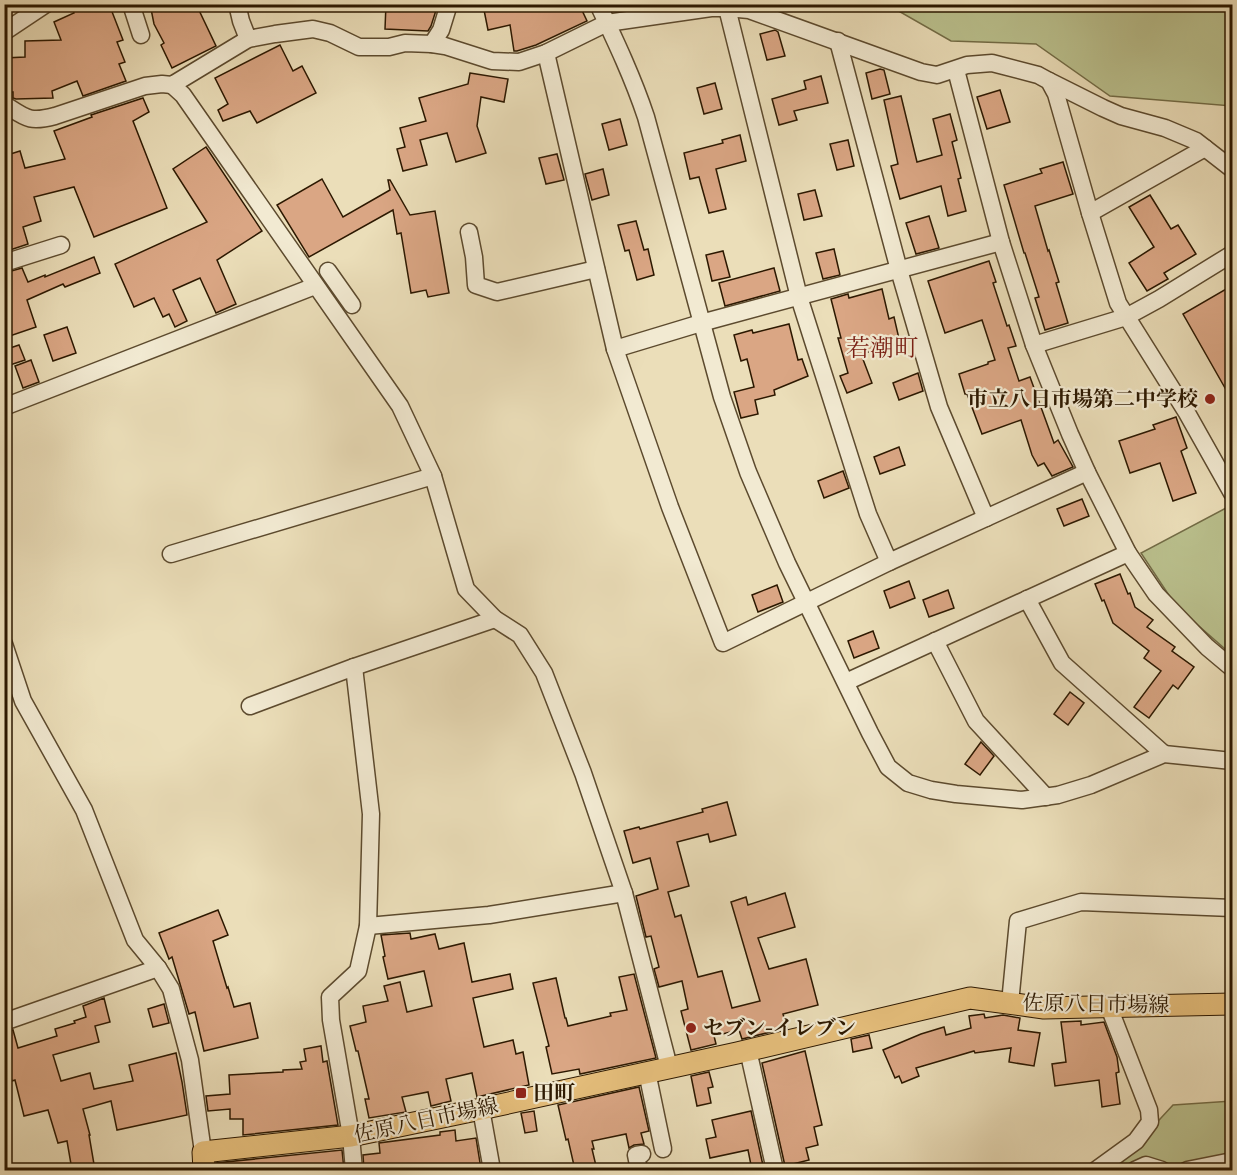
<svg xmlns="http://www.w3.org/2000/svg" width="1237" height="1175" viewBox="0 0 1237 1175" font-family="'Gentium Book Plus','Noto Serif JP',serif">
<rect width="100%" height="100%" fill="#ebdeb9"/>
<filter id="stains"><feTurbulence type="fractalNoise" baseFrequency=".00333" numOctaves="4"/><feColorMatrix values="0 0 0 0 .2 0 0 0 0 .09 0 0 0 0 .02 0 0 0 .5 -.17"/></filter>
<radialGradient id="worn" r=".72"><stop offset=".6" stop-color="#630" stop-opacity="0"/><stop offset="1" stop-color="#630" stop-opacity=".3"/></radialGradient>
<g fill="#bac08d" stroke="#736c46" stroke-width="1.5">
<path d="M888,5h335l9,14v87l-122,-10 -74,-52 -85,-3z"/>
<path d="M1226,508l6,9v138l-56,-49 -35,-53z"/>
<path d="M1232,1101v69h-131l36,-26 36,-39z"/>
</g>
<g fill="#daa684" stroke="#2c1800" stroke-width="1.5">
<path d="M83,4h26l14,36 -6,2 8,20 -6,2 7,17 -43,15 -6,-15 -25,10 1,7 -37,1 -3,-1v-6h-9v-34l21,-1v-16l36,-1 -7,-18 20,-9 -2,-4z"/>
<path d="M150,4h46l20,42 -44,22 -11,-23 3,-2 -10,-19z"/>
<path d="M386,4h52l-7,22 -3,5 -43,-2z"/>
<path d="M507,4h72l8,17 -51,24 -19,6h-3l-4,-26 -22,5 -4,-20z"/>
<path d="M775,30l3,2 7,24 -18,4 -7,-26z"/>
<path d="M280,45l13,26 9,-5 14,27 -59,30 -7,-12 -27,10 -5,-11 10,-6 -13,-26z"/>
<path d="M880,69l4,1 6,24 -18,5 -6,-26z"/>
<path d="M470,73l38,6 -4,23 -23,-5 -4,29 9,27 -30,9 -9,-29 -27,7 7,25 -24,6 -6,-22 8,-2 -5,-19 26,-7 -7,-23 49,-14z"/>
<path d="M821,76l7,27 -34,8 3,9 -18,5 -7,-26 34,-10 -2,-8z"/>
<path d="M715,83l7,26 -18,5 -7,-26z"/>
<path d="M1000,90l10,32 -23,7 -10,-32z"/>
<path d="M901,96l16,66 25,-7 -9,-36 17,-5 7,26 -5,2 9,36 -3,1 8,32 -18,5 -7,-30 -41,13 -9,-33 7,-2 -14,-64z"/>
<path d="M143,98l6,14 -16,9 34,87 -73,29 -20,-50 -40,10 7,24 -18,6 5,17 -24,8v-96l16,-5 5,17 40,-9 -11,-28 38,-14 -1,-2z"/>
<path d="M620,119l7,26 -18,5 -7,-26z"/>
<path d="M740,135l6,26 -30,8 10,40 -17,4 -10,-36 -9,2 -6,-26 39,-10 -1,-3z"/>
<path d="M848,140l6,26 -17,4 -7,-26z"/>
<path d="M206,147l56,84 -45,29 19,44 -20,9 -16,-35 -27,12 14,31 -12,6 -6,-13 -6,3 -9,-19 -20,9 -19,-43 92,-42 -34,-53z"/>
<path d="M557,154l7,26 -18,4 -7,-26z"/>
<path d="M1063,162l10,32 -38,12 13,45 1,-1 10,32 -3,1 12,40 -23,7 -10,-32 4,-1 -14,-44h-1l-20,-68 38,-12 -2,-4z"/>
<path d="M603,169l6,26 -17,5 -7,-26z"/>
<path d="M322,179l21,38 47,-27 -2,-10h2l20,35 25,-4 14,82 -21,4 -2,-7 -15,3 -10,-60 -4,1 -4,-24 -84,47 -32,-52z"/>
<path d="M815,190l7,26 -18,4 -6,-26z"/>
<path d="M1150,195l21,34 7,-4 18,29 -32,19 4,6 -21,12 -18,-28 25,-16 -25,-40z"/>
<path d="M929,216l10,32 -23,6 -10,-31z"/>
<path d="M636,221l8,29 4,-1 6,26 -17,5 -8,-30 -4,1 -7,-26z"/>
<path d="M834,249l6,26 -17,4 -7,-26z"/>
<path d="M723,251l7,26 -18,4 -6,-26z"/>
<path d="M94,257l6,16 -35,14 -2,-3 -36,16 9,27 -32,11v-65l18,-5 6,14 17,-7v2z"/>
<path d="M989,261l7,21 -3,1 14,43 2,-1 7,21 -8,2 11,33 11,-4 24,66 4,-3 15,27 -21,9 -8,-13 -6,3 -6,-11 -11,-35 -39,14 -15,-40h-2l-6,-20 29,-10v-2l7,-2 -13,-40 -37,13 -17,-52z"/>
<path d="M774,268l6,23 -55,15 -6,-23z"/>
<path d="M1233,285v117l-50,-88z"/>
<path d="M882,289l7,30 5,-2 6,26 -39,11 11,29 -25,10 -7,-17 8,-3 -10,-35h3l-10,-39 17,-5 1,4z"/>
<path d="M789,324l9,36 4,-1 6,17 -34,14 1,5 -20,5 3,14 -17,4 -7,-26 20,-5 -7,-28 -6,2 -7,-26 18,-5 1,3z"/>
<path d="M67,327l9,26 -23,8 -9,-26z"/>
<path d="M19,345l6,15 -21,7v-17z"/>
<path d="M31,360l8,22 -16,6 -8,-22z"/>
<path d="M918,373l5,18 -24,9 -6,-17z"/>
<path d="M1176,417l11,31 -6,3 15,42 -23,8 -13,-38 -30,10 -11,-32 36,-12 -2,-4z"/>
<path d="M899,447l6,18 -25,9 -6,-17z"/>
<path d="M843,471l6,17 -25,10 -6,-17z"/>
<path d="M1082,499l7,17 -25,10 -7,-17z"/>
<path d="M1120,574l8,20 2,-1 5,14 18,13 -6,7 28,20 -3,4 22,16 -16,22 -5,-4 -24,33 -15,-11 27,-36 -17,-13 5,-7 -36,-28 -9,-23 -2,1 -7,-17z"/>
<path d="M909,581l6,17 -25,10 -6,-17z"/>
<path d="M777,585l6,17 -25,10 -6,-17z"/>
<path d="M948,590l6,18 -25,9 -6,-17z"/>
<path d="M873,631l6,17 -25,10 -6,-17z"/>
<path d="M1070,692l14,11 -16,22 -14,-11z"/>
<path d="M981,742l13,14 -14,19 -15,-11z"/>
<path d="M727,802l9,33 -26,7 -2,-8 -31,8 12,44 -21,6 7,25 6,-2 17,62 24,-6 10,37 28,-7 -29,-99 15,-5 2,8 37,-12 10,34 -37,11 11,31 37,-10 12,46 -35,9 4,14 -45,11 -3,-9 -25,6 2,8 -25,6 -10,-39 7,-2 -6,-28 -23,6 -5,-18 5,-2 -8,-31 -5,1 -10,-41 22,-7 -8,-31 -17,5 -9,-32 15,-4 1,2 63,-17 -1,-3z"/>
<path d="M218,910l10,25 -15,6 14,47 1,-1 6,20 16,-4 8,35 -54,13 -9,-39 -6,2 -17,-57 -3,2 -10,-26z"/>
<path d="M410,933l1,6 24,-5 4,15 25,-6 8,39 38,-8 3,15 -40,9 11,49 29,-7 3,14 7,-2 6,33 -52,12 -5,-24 -26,6 5,22 -20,5 -3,-14 -26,5 4,15 -37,6 -4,-19h4l-11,-48h-2l-6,-25 16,-4 -3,-16 25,-5 -4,-15 16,-4 7,30 25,-6 -8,-35 -36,8 -5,-22 2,-1 -4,-21z"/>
<path d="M634,974l22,84 -76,16 -1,-5 -27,5 -6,-27 3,-1 -16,-63 23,-5 9,40h1l2,8 43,-10 -1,-3 17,-3 -8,-33z"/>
<path d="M104,998l6,24 -15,4 4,16 -46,13 8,26 29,-8 4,16 39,-8 -4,-16 47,-12 6,29 5,33 -70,15 -6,-29 -28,8 7,26h-1l6,35h-23l-5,-29 -9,2 -10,-33 -24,6 -9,-36 -3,1 -8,-26v-23l9,-2 5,18 39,-12 -2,-7 20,-6 -1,-2 12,-4 -3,-11z"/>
<path d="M164,1004l5,19 -16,4 -5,-18z"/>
<path d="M984,1014l1,4 18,-3 17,3 -2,12 22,3 -6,33 -25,-4 2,-14 -36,5 -1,-2 -58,17 3,8 -17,7 -3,-7 -4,2 -12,-28 38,-16 23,-7 2,8 25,-7 -2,-12z"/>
<path d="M1081,1021v4l23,-3 13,35 2,15 -3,1 4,31 -18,3 -3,-27 -44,6 -3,-22 14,-2 -5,-40z"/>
<path d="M869,1035l3,13 -19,4 -2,-13z"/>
<path d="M321,1046l2,16 4,-1 11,64 -95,10v-16h-13v-10l-22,2 -2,-15 24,-2 -1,-19 54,-3v-2l19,-1 -2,-7 6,-1 -2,-12z"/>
<path d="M805,1051l17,74 -8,2 4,18 -12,3 3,12 -24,6 -23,-103z"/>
<path d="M709,1072l4,15 -5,1 3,15 -14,3 -6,-30z"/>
<path d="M639,1087l10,44 -8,2 3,11 -10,1 -5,3 -3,-14 -34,7 2,8h-2l5,21h-22l-7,-31 -2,1 -8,-35z"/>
<path d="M534,1111l3,20 -12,2 -4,-20z"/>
<path d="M751,1111l13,59h-12l-4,-20 -38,8 -4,-19 10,-2 -4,-17z"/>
<path d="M455,1130l1,11 20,-3 5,31 -9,1 -2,-6 -45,6h-61l-1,-15 17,-2 -1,-10 61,-8v-3z"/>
<path d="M342,1150l2,20h-127l-1,-7z"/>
</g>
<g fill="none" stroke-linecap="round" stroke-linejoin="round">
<defs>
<g id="minor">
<path d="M131,4l10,31"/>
<path d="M237,4l4,17 7,18"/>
<path d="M598,4c18,38 35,74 48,113l76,280 26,75 39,91 83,170 18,34 20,16 23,7 25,4 66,6 36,-5 33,-10 73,-31 68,7"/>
<path d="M727,8l72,289 69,217 21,48"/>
<path d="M4,32l42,-28"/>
<path d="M838,41l61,229 40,137 47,111"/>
<path d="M432,44l9,-14 8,-26"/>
<path d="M546,53l69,296 55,158 53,136 166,-81 198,-90"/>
<path d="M956,70l45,172 33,103 36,89 17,38 41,81 28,41 51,53 25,21"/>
<path d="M1049,81l54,27 18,8 44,12 31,13 36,28"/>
<path d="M172,85l11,10 217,311 33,70 33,113 29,30 25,16 24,38 39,100 41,120 45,174"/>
<path d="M4,104c22,14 25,19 51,12l90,-30 17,-2 10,1 76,-46 27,-5 38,-5 17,4 29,14h30l16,-4 27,1 13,2 47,15 27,1 27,-9 61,-30 104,-15h16l22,2 172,62 16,3 30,-10 25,-2 46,12 11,6 7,13 34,119 28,90 69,110 45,80"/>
<path d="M1090,213l115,-65"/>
<path d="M469,232l5,25 2,28 21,7 99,-23"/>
<path d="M4,263l57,-18"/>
<path d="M328,271l24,34"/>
<path d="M1034,345l92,-28 33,-18 73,-45"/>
<path d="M615,349l86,-26 300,-81"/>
<path d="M4,407l311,-121"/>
<path d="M171,554l262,-78"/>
<path d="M1027,599l35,64 102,91"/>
<path d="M935,641l41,80 70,76"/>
<path d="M4,644l19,57 61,109 51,130 23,28 13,21 19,71 13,92"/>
<path d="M354,667l17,147 -3,112 -10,45 -28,26 1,23 20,116 3,34"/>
<path d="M846,682l282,-129"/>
<path d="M250,706l104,-39 141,-48"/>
<path d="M368,926l121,-11 135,-22"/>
<path d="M1010,1003l8,-82 63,-19 151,6"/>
<path d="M4,1022l154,-54"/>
<path d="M748,1050l27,120"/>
<path d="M647,1072l16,77"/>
<path d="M481,1109l11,61"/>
<path d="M639,1170l-3,-15 6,-1"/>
<path d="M1096,1170l40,-29 14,-19 -1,-12 -40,-103"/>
<path d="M1135,1170l11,-5 16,5"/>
<path d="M1187,1170l45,-9"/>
</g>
<path id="major" d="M204,1170l-1,-18 148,-16 130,-27 256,-56 233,-55 74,10 188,-4"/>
</defs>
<use href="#minor" stroke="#5c4a2e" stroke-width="19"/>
<use href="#major" stroke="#2c1800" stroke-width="23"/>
<use href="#minor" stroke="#f2ead2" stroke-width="16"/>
<use href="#major" stroke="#e6bf7c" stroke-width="21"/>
</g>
<g fill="#8f2418" stroke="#f2ead2" stroke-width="2">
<circle cx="1210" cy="399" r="6"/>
<circle cx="691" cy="1028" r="6"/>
<rect x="515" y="1087" width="12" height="12" rx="3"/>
</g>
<g text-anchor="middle" stroke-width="4.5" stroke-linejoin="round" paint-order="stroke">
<g font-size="21" font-weight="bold" fill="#2c1800" stroke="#f2ead2" text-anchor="start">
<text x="1198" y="406" text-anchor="end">市立八日市場第二中学校</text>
<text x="703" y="1035">セブン-イレブン</text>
<text x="533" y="1100">田町</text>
</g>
<g font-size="21" fill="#2c1800" stroke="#f2ead2">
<text transform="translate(1096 1004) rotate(1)" y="7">佐原八日市場線</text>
<text transform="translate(426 1120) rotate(-12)" y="7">佐原八日市場線</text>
</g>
<g font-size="24" fill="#7a1f14" stroke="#f2ead2">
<text x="882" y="356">若潮町</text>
</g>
</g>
<rect width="1237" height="1175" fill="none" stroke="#ebdeb9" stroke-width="24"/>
<rect x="6" y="6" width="1225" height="1163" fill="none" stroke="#2c1800" stroke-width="3"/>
<rect x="12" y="12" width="1213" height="1151" fill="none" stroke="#2c1800" stroke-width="1.5"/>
<rect width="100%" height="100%" filter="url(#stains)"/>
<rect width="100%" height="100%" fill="url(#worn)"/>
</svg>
